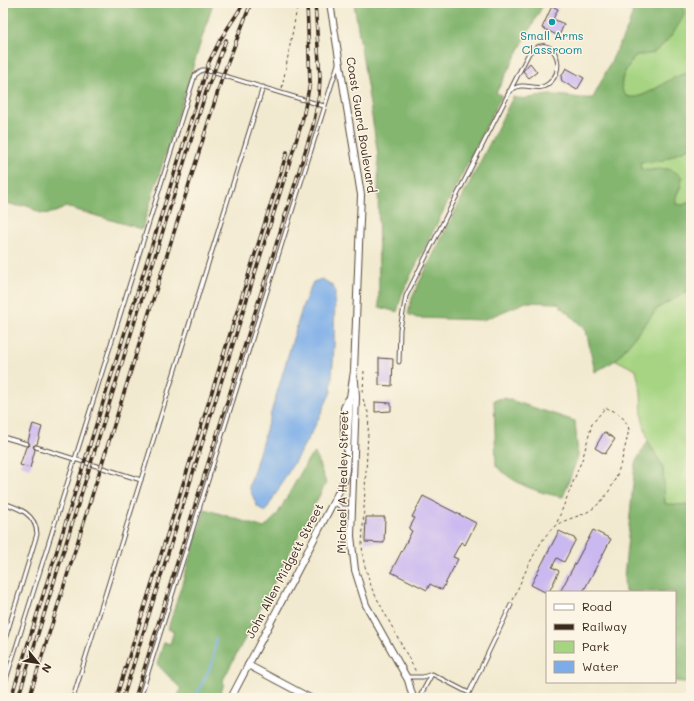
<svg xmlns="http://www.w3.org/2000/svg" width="694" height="701" viewBox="0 0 694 701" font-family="Mali,sans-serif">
<rect width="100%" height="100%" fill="#fcf5e5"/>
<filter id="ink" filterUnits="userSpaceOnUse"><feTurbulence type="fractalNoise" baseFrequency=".025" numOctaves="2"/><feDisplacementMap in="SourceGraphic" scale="8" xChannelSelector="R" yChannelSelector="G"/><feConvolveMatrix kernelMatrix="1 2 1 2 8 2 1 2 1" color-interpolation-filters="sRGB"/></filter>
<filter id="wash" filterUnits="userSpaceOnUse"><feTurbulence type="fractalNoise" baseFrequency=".012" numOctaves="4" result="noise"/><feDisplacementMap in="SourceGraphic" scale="16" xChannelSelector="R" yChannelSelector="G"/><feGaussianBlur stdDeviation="0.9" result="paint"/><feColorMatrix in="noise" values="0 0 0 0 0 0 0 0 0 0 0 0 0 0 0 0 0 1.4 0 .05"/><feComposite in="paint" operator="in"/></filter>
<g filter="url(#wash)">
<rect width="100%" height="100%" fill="#f2ead0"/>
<g fill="#a6d482" stroke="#707f50">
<path d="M678,3h13v69c-6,2 -12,3 -18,6 -10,5 -45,33 -51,11 -3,-12 7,-24 14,-34l13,-1 33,-49z"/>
<path d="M691,147v54l-8,4 -7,-1 -1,-7 7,-12 -27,-16 -7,2 -7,-2 -2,-8h22z"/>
<path d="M691,289v216l-26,-1 -2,-37 -15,-26 -6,-24 -1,-25 -5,-22 -20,-10 42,-52z"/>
</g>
<g fill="#84b670" stroke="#607047">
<path d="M3,3h210l-71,226 -76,-22c-14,8 -26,10 -38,-2l-10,1 -15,-4z"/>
<path d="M354,3h190l-48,90 6,2 -91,180 -9,19 -5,18 -18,-5 -1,-152z"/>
<path d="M583,3h59l3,4c12,2 25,-7 37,-2l3,7c-4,12 -20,34 -31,40 -5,3 -12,3 -18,3 -7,10 -17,22 -14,34 6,22 41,-6 51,-11 6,-3 12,-4 18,-6v75l-30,14 -21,1 1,7c18,5 23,-8 41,8 0,11 -8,17 -6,27l7,1 8,-4v88l-33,19 -42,52 -21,12 -9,-42 -29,-27 -31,-1 -43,18 -66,-2 -9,-4 4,-16 9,-19 92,-182c13,4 25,-2 38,-2 14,0 27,4 42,3l35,-71 5,-16z"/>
<path d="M504,398l71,23 3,35 -15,41c-25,-4 -49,-13 -67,-31l-2,-66z"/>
<path d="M648,441l15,26 2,37 26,1v178l-16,-2v-89h-50l-1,-14 11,-115z"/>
<path d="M315,453l11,30 -103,197 1,5 -7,13h-40l4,-9 -24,-25 7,-22 6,2 4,-13 -6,-2 37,-120 59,19 13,-13 32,-57z"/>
</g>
<path fill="#7cade8" stroke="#5c6c83" d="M322,279l10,6 3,5 -1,57 -3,45 -18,38 -48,82 -8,-6 -8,-19 54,-182 10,-23z"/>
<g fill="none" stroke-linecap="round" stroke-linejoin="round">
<path stroke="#7cade8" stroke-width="2" d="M195,698l18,-37 3,-23"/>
</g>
<g id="blocks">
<g fill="#cab8f0">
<path d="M552,6l6,3 -5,10 11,5 -5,12 -17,-8z"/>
<path d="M530,63l7,9 -8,6 -6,-7z"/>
<path d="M566,68l18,10 -7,12 -15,-9 -1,-4z"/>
<path d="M379,358l14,1 -1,27 -13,-1z"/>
<path d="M375,402l16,1v8l-16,1z"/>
<path d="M33,424l9,3 -5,17 -4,2 2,4 -5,18 -10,-3 6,-18 4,-2 -2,-4z"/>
<path d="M604,432l11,7 -10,15 -10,-6z"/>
<path d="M423,496l53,27 -11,22 -4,-3 -8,15 5,2 -16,31 -12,-6 -3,6 -36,-18 21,-41 -3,-2 6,-11 -3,-1z"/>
<path d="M366,517h19l-1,26 -19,-1z"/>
<path d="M593,530l18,9 -28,53h-23z"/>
<path d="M559,531l17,8 -12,23 -7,-4 -5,9 7,4 -10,21h-4l-14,-7z"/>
</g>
</g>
</g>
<g filter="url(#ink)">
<use href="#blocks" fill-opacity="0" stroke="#564739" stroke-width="1"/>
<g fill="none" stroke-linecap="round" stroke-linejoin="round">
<defs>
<g id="service">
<path d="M399,362l1,-33 6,-33 123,-243c22,-23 41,14 19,31 -8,7 -18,1 -27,2 -4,0 -8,3 -12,5"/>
<path d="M3,437l24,7"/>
<path d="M36,447l105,33"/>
<path d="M334,502l8,6h10"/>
<path d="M3,503c16,5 33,11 34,31l-34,112"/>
<path d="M407,677h16l9,-3 37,19 42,-88"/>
<path d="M3,689l192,-614 7,-5h3l119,36"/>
<path d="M73,698l190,-611"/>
<path d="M140,698l198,-634"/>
<path d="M419,698l13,-24"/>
</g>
<g id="minor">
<path d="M355,381l1,16 -5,139 4,34 11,35 42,75 5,18"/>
<path d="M344,436v-28l4,-8"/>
<path d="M248,665l62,33"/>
<path d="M231,698l105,-201 8,-16 2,-11 4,-73 4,-26 7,-176 -31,-192"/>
</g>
</defs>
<use href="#service" stroke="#564739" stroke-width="5"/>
<use href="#minor" stroke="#564739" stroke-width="8"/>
<g stroke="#564739" stroke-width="1" stroke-dasharray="3 3" stroke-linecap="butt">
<path d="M282,88l16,-85"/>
<path d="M376,372h4"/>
<path d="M363,392l1,-21"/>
<path d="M363,399l6,16 -7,131 2,17 8,26 44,83"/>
<path d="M513,600c8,-19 26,-62 42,-74 10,-7 24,-9 34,-15 28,-17 33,-52 40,-81 -2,-11 -13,-20 -24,-22l-13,16 -9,33 -27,68"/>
</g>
<use href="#service" stroke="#fff" stroke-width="3"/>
<use href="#minor" stroke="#fff" stroke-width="6"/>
<defs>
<g id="rail">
<path d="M11,698l198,-636 11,-22 24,-37"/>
<path d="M18,698l188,-606 20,-52"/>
<path d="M29,698l194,-623 28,-72"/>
<path d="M116,698l171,-546"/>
<path d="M123,698l179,-576 8,-39 -3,-80"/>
<path d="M135,698l178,-572 6,-31 1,-18 -5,-74"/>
</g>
</defs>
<use href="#rail" stroke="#3b2a1e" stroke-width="3.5"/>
<use href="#rail" stroke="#fcf5e5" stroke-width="2" stroke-dasharray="6" stroke-linecap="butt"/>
</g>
</g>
<circle fill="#0f9aa8" stroke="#fcf5e5" stroke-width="1.5" cx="552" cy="22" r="4"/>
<g text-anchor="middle" stroke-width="3" stroke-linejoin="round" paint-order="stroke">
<g font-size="12" fill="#0d838f" stroke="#fcf5e5">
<text x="552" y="40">Small Arms<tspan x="552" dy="14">Classroom</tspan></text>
</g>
<g font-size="12" fill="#3b2a1e" stroke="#fcf5e5">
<text transform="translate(361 125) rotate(81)" y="4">Coast Guard Boulevard</text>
<text transform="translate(343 482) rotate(-89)" y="4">Michael A Healey Street</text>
<text transform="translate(285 571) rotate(-62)" y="4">John Allen Midgett Street</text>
</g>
</g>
<rect width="694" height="701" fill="none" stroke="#fcf5e5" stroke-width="16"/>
<rect x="546" y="591" width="130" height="92" fill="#fcf5e5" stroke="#afa495"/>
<rect x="554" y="604" width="20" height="6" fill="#ffffff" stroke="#afa495"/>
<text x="582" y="611" font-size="12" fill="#3b2a1e">Road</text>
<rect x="554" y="624" width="20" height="6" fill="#3b2a1e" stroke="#afa495"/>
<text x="582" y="631" font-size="12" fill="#3b2a1e">Railway</text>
<rect x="554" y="641" width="20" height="12" fill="#a6d482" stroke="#afa495"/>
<text x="582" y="651" font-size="12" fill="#3b2a1e">Park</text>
<rect x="554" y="661" width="20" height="12" fill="#7cade8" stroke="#afa495"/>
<text x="582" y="671" font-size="12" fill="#3b2a1e">Water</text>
<g transform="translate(38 663) rotate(120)" stroke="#fcf5e5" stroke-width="3" paint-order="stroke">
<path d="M0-3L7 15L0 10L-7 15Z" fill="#3b2a1e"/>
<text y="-6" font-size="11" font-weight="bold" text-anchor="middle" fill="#3b2a1e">N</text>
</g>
</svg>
